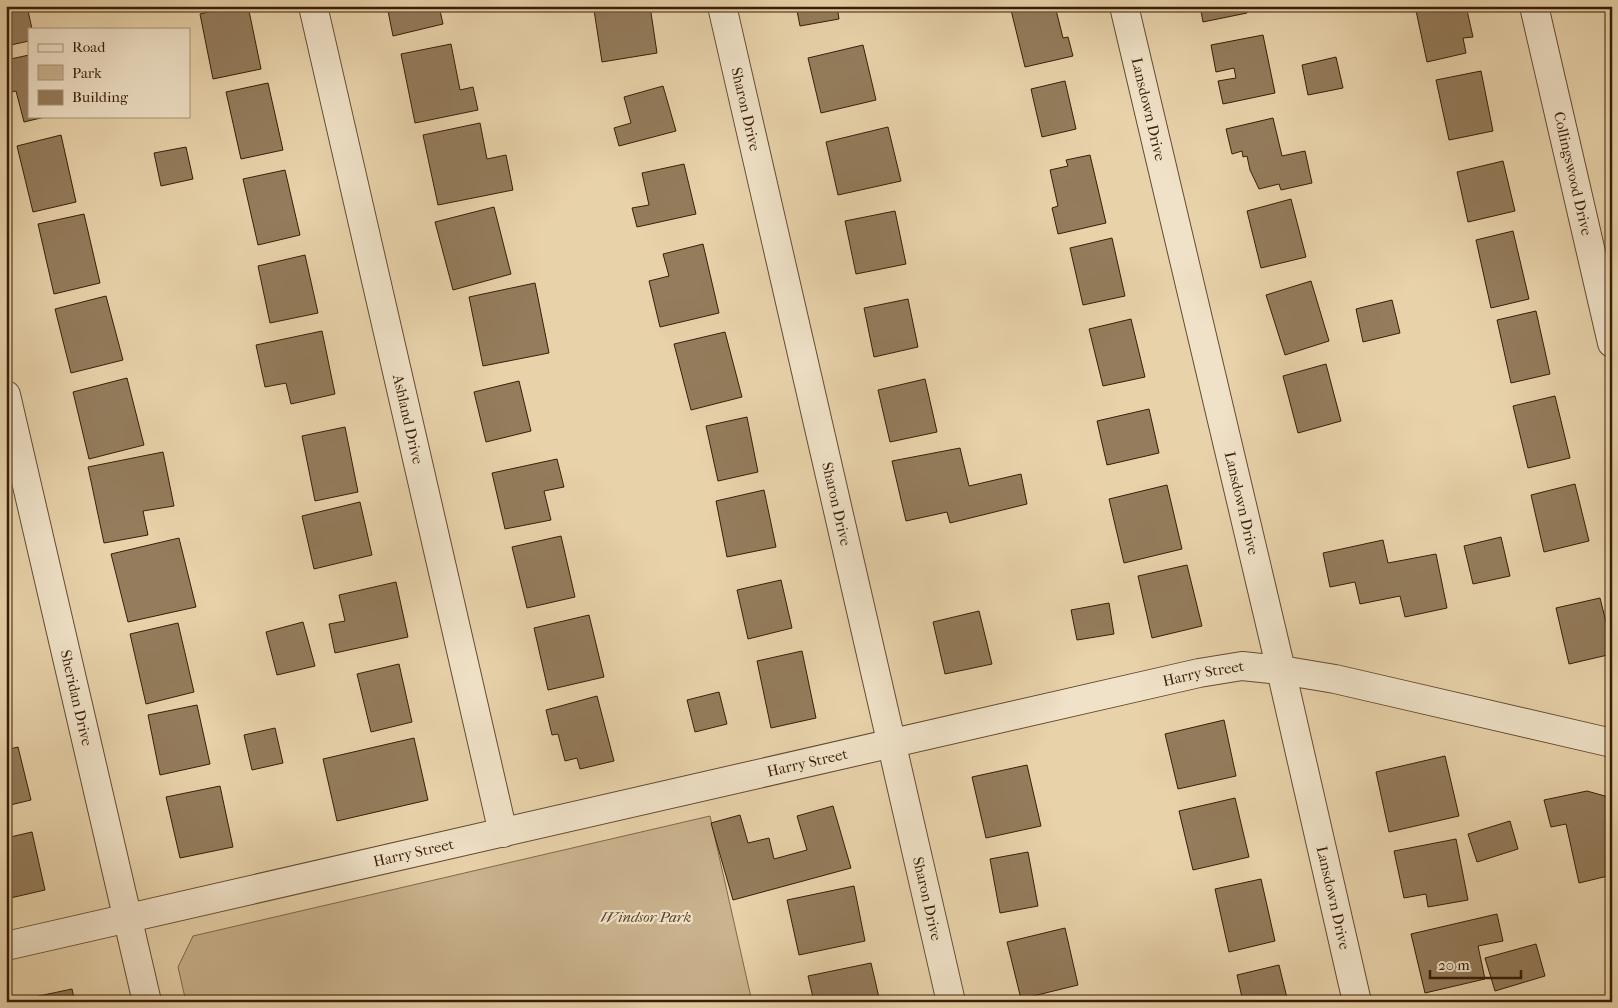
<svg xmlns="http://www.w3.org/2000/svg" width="1618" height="1008" viewBox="0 0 1618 1008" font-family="'IM FELL French Canon',serif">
<rect width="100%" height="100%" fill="#e8d2aa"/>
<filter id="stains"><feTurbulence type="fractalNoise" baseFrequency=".004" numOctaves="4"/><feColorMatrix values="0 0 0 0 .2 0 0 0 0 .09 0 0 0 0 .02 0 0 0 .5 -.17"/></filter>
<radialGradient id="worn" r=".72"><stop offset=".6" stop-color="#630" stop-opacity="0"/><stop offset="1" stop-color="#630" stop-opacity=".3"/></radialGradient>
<path fill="#cab38e" stroke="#81684a" d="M710,816l42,186h-566l-8,-35 15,-31z"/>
<g fill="#947c5c" stroke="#381e07">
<path d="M6,6h21l5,23h-3v12l-23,5z"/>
<path d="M234,6h14l13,63 -48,10 -13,-65z"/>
<path d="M387,6h52l4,18 -50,12z"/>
<path d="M616,6h34l7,47 -55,9 -8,-52z"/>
<path d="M796,6h41l2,13 -39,7z"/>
<path d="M1010,6h45l8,32 5,-1 5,19 -48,11z"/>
<path d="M1200,6h46l1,7 -44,9z"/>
<path d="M1415,6h51l7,31 -10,1 3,15 -39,9z"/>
<path d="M1606,6h6v26z"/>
<path d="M1263,35l12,58 -52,11 -5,-23 18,-3 -2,-10 -18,4 -5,-27z"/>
<path d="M451,44l9,46 13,-3 5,23 -63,13 -14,-69z"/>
<path d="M863,45l13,55 -55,13 -13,-55z"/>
<path d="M29,55v61h20l-25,6 -8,-31 -10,2v-33z"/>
<path d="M1336,57l7,31 -35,7 -6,-30z"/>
<path d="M1481,71l12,60 -44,9 -13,-60z"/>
<path d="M1065,81l11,48 -34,8 -11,-48z"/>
<path d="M268,83l15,67 -42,9 -15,-67z"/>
<path d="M663,86l13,45 -57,15 -5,-18 17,-5 -7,-26z"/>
<path d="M1273,118l9,38 23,-5 7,32 -31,7 -2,-6 -20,5 -9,-19 -3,-14 -4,1 -1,-6 -10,3 -6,-25z"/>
<path d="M480,123l7,36 19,-4 7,35 -75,15 -15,-70z"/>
<path d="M888,127l13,54 -63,14 -12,-53z"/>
<path d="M61,135l15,67 -43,10 -16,-66z"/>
<path d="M186,147l7,32 -32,7 -7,-33z"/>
<path d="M1090,155l16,68 -48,11 -6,-26 6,-2 -8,-36 18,-4 -2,-6z"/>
<path d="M1503,161l12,50 -47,11 -11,-50z"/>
<path d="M684,164l12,50 -59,13 -5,-19 17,-3 -7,-32z"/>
<path d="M285,170l15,65 -42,10 -15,-66z"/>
<path d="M1291,199l15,58 -45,11 -14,-57z"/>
<path d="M494,207l17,67 -58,16 -18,-68z"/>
<path d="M895,211l11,53 -50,10 -11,-53z"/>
<path d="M84,214l16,69 -46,11 -16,-70z"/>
<path d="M1513,231l16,68 -38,9 -15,-68z"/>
<path d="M1112,238l13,58 -42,9 -13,-57z"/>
<path d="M703,244l16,69 -59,14 -11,-46 20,-5 -6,-22z"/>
<path d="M305,255l13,58 -48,10 -12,-57z"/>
<path d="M1311,281l18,60 -44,14 -19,-60z"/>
<path d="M535,283l14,70 -66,13 -14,-69z"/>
<path d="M106,296l17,64 -52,13 -16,-64z"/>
<path d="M908,299l10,48 -44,10 -10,-49z"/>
<path d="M1392,300l8,33 -37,9 -7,-33z"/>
<path d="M1536,311l14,63 -39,9 -14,-63z"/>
<path d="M1131,319l14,58 -42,9 -14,-57z"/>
<path d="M322,331l13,63 -44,10 -5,-21 -21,4 -9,-42z"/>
<path d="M725,332l17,65 -51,13 -17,-66z"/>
<path d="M1326,364l15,57 -43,12 -15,-57z"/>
<path d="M127,378l17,67 -55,14 -16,-67z"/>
<path d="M925,379l12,53 -47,10 -12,-52z"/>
<path d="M519,381l12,50 -45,11 -12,-50z"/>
<path d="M1555,396l15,62 -42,10 -15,-62z"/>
<path d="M1149,409l10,44 -52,12 -10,-44z"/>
<path d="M747,417l11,55 -40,9 -12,-55z"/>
<path d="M345,427l13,65 -43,9 -13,-65z"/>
<path d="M960,448l9,38 52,-12 6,30 -77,19 -3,-11 -41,9 -14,-60z"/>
<path d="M163,452l11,54 -31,5 5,24 -44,8 -16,-76z"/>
<path d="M557,459l7,28 -20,4 7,29 -46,9 -13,-56z"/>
<path d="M1575,484l14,57 -45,11 -13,-57z"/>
<path d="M1167,485l15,64 -58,14 -15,-64z"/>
<path d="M764,490l12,57 -49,10 -11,-56z"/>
<path d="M360,502l12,53 -58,14 -12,-53z"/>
<path d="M561,536l14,61 -48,11 -15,-61z"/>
<path d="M1501,537l9,39 -37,8 -9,-38z"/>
<path d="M179,538l17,69 -68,15 -17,-68z"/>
<path d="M1383,540l5,23 48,-9 11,54 -42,9 -5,-21 -40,8 -5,-22 -25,5 -7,-34z"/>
<path d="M1187,565l15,61 -50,12 -14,-62z"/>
<path d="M781,580l11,48 -44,11 -11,-49z"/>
<path d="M396,582l12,55 -73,16 -6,-29 16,-3 -6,-26z"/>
<path d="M1600,598l12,48v8l-43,10 -13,-56z"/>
<path d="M1109,603l5,31 -37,6 -6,-30z"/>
<path d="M979,611l13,53 -47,10 -12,-52z"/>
<path d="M589,615l15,62 -56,13 -14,-62z"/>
<path d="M303,622l12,44 -38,9 -11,-43z"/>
<path d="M178,623l16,69 -48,12 -16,-70z"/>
<path d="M802,651l14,67 -45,10 -14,-67z"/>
<path d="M399,664l13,58 -41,10 -14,-58z"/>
<path d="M719,692l8,32 -32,8 -8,-32z"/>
<path d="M597,696l17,65 -34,8 -3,-11 -12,3 -7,-27 -6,1 -6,-25z"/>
<path d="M197,705l13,59 -50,11 -12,-60z"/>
<path d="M1224,720l12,56 -58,13 -13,-55z"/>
<path d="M275,728l8,35 -31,7 -8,-35z"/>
<path d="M414,738l14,62 -91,21 -14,-62z"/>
<path d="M18,747l13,53 -25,6v-56z"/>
<path d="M1445,756l14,60 -70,16 -13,-60z"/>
<path d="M1027,765l14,61 -55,12 -14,-61z"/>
<path d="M220,786l13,61 -53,11 -14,-61z"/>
<path d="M1587,791l25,7v77l-33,8 -13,-59 -15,3 -7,-27z"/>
<path d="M1235,798l14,59 -56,13 -14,-59z"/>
<path d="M833,806l18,62 -118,32 -22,-77 29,-8 8,28 21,-5 5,21 33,-9 -10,-34z"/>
<path d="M1510,821l8,28 -41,13 -9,-28z"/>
<path d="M32,832l13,58 -39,9v-61z"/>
<path d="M1456,839l12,61 -40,7 -2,-13 -22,4 -10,-47z"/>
<path d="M1028,852l10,54 -38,7 -10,-54z"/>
<path d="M1261,879l14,62 -46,11 -14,-63z"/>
<path d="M854,886l11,55 -66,14 -12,-55z"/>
<path d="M1497,914l6,27 -25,5 7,33 -60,14 -14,-59z"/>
<path d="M1065,928l13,57 -57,14 -14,-57z"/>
<path d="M1536,944l9,32 -50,15 -10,-33z"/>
<path d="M871,963l9,39h-66l-6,-26z"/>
<path d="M1279,965l9,37h-45l-6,-27z"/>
<path d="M72,989l3,13h-65z"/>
</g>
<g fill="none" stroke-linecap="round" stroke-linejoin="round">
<defs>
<g id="street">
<path id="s1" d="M313,6l190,827"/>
<path id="s2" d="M722,6l229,996"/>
<path id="s3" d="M1124,6l157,664 76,332"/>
<path id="s4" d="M1534,6l78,337"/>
<path id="s5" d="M6,395l141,607"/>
<path id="s6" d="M6,946l1193,-273 43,-7 39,4 54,9 277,64"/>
</g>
</defs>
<use href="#street" stroke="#644b30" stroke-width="30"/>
<use href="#street" stroke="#f0e2c8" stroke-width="28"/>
</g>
<g text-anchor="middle" stroke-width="4.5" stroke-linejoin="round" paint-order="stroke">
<g font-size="15" fill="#381e07" stroke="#f0e2c8">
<text dy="5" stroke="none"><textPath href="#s2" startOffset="106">Sharon Drive</textPath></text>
<text dy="5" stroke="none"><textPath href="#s3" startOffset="106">Lansdown Drive</textPath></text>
<text dy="5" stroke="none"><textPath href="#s4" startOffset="172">Collingswood Drive</textPath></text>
<text dy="5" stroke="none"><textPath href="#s1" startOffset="424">Ashland Drive</textPath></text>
<text dy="5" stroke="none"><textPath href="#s2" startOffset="511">Sharon Drive</textPath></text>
<text dy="5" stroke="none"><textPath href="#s3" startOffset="511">Lansdown Drive</textPath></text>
<text dy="5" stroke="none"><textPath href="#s6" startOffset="1228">Harry Street</textPath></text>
<text dy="5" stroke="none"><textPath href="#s5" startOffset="311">Sheridan Drive</textPath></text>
<text dy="5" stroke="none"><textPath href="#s6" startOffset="822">Harry Street</textPath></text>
<text dy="5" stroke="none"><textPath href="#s6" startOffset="418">Harry Street</textPath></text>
<text dy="5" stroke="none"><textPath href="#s3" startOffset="916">Lansdown Drive</textPath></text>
<text dy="5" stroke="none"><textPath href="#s2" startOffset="916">Sharon Drive</textPath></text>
</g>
<g font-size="15" font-style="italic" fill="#5c4329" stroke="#f0e2c8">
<text x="646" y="922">Windsor Park</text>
</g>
</g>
<rect width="1618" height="1008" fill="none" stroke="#e8d2aa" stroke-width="25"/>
<rect x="8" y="8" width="1603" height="993" fill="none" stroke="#381e07" stroke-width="2.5"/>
<rect x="12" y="12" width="1593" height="983" fill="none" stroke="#381e07"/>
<rect x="28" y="28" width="162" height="90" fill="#f0e2c8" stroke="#a6947b"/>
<rect x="38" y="44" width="25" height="8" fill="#f0e2c8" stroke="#a6947b"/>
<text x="72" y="52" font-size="15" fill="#381e07">Road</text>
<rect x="38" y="65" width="25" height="15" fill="#cab38e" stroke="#a6947b"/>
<text x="72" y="78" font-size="15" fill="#381e07">Park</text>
<rect x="38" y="90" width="25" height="15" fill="#947c5c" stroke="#a6947b"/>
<text x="72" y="102" font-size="15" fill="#381e07">Building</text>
<path d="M1430 970v8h91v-8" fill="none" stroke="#381e07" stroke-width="2.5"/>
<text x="1438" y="970" font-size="15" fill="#381e07" stroke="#f0e2c8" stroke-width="4" paint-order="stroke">20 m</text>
<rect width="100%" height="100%" filter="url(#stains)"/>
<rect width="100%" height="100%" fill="url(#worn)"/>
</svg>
